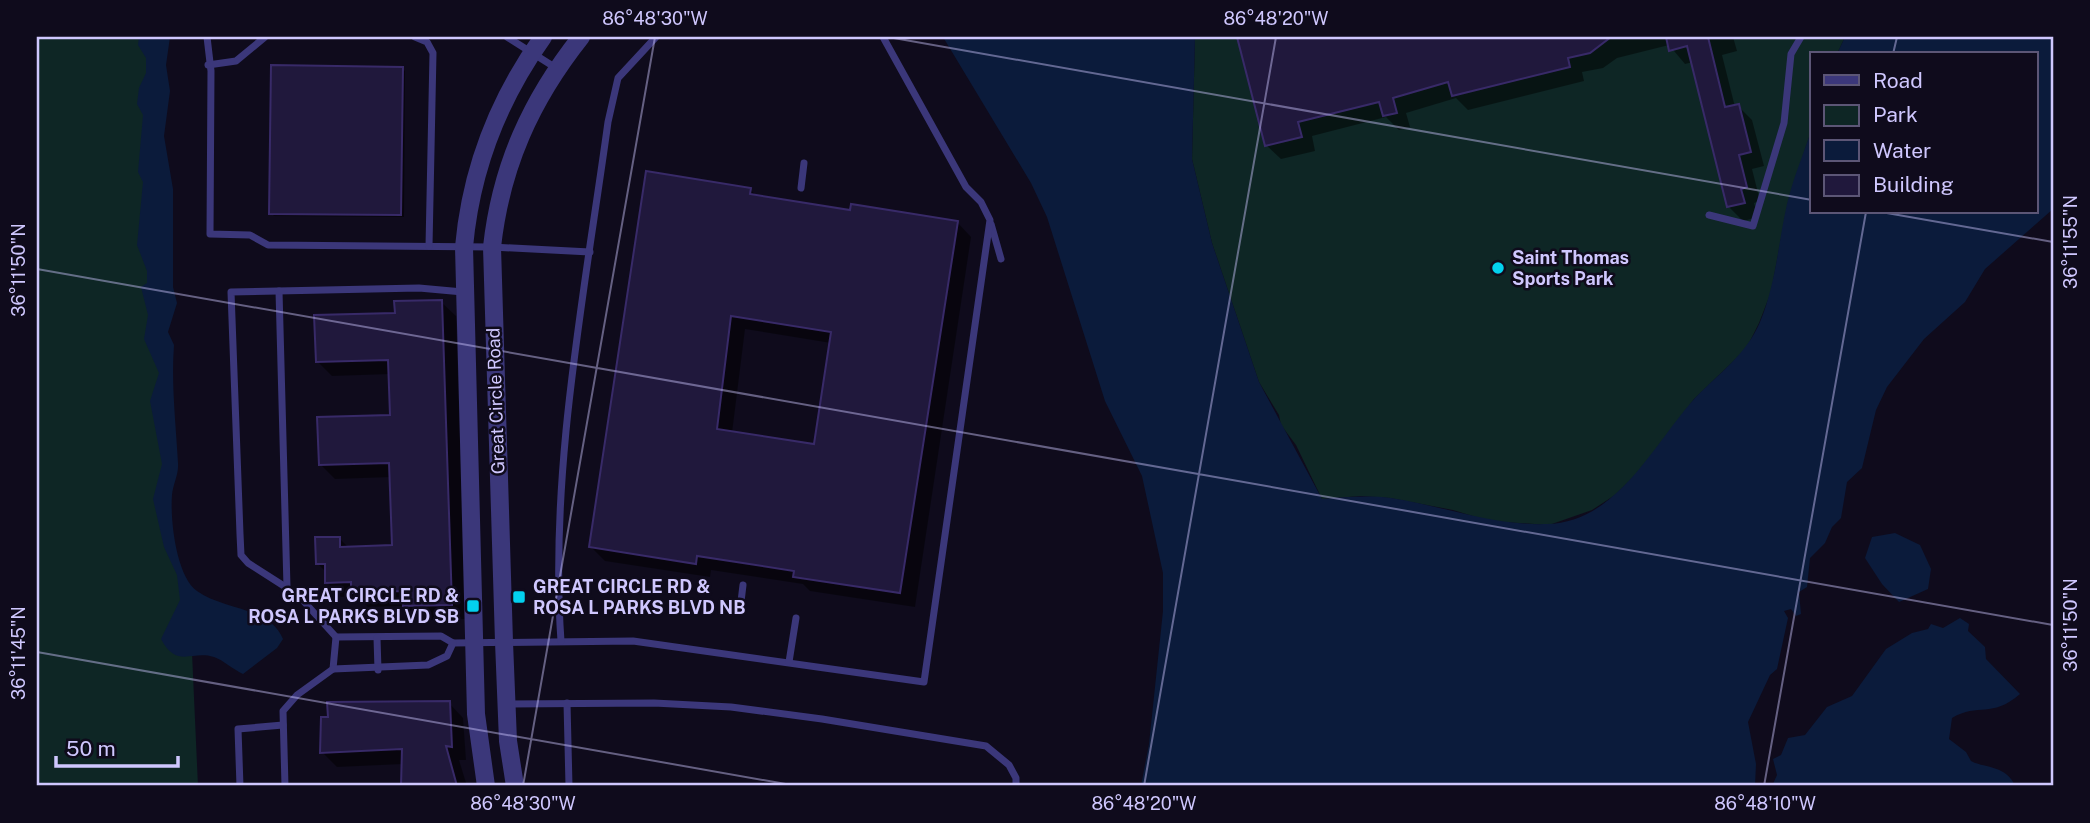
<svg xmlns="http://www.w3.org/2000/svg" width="2090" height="823" viewBox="0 0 2090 823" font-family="'Public Sans',sans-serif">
<rect width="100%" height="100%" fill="#0f0b1c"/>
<g fill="#0e2625">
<path d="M37,37h123l4,227 -1,244 27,100 8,178h-161z"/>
<path d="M1195,37h650l-8,17h-25v74l-24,74 -17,90 -12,31 -13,26 -52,50 -50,68 -29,28 -23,15 -43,15 -60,-4 -36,-11 -63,-12 -29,-2 -39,3 -26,-54 -15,-20 -2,-10 -20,-33 -47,-139 -20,-84z"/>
</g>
<g fill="#0b1b3b">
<path d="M139,37h31l-4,28 4,26 -6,45 9,53v98l4,16 -9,29 6,13c-3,39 2,80 4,118 1,11 -5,21 -6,32 -2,24 4,81 25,96 26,19 73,16 86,48l-6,9 -34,26c-9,-4 -20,-14 -29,-17 -23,-7 -37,12 -53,-18l19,-39 -3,-25 -13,-28 -11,-48 9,-35 -12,-63 9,-28 -15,-34 4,-24 -7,-28 6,-4v-12l-10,-26 6,-63 -5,-10 5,-57 -6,-11 2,-16 7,-15v-15l-8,-13z"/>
<path d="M943,37h252l-3,122 20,84 47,139 63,117c23,-2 46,-4 69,-1 53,8 102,28 156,26 70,-1 108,-82 148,-126 24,-25 51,-43 65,-76 16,-38 18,-78 27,-118 6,-26 17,-51 25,-76v84h224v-158h-199l8,-17h208v172l-68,60 -20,33 -41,37 -37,48 -11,23 -14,58 -15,14 -6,36 -9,9 -7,16 -15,15 -3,29 -8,5 2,22 -5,2 -5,-7 -7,2 4,7 -11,51 -7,6 -22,47 8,42 -1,22h-614l8,-42 14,-133v-38l-21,-97 -37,-75 -58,-184 -16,-34z"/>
<path d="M1895,533l25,12 11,24 -3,20 -29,13 -17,-18 -17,-26 7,-21z"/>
<path d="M1960,618l9,6 -1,7 17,16 1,12 34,35c-29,25 -41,8 -68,24l-3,21 17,13 5,9c12,7 36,4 44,25h-243l5,-11 -4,-16 8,-4 7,-17 17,-3 22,-28 25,-11 34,-47 26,-16 16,-4 3,-5 12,4z"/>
</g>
<g fill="#0007" fill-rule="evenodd">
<path d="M1239,37h494l4,14 -15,4 13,52 3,-1 14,14 12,46 -12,3 8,32 -6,2 4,14 -15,4 -15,-15 -35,-144 -8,2 -16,-19 -52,13 -14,10 -21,4 2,9 -116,29 -12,-12 -50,15 4,14 -11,3 -13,-13 -74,19 3,15 -34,8 -15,-14z"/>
<path d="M402,68l3,3 -1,146 -130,-1 -3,-3z"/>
<path d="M750,189l8,9 94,14 105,10 14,15 -56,370 -105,-16 -7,-7 -92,-14 -1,7 -105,-16 -14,-14zM745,329l86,14 -16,103 -83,-13z"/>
<path d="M441,302l15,14 10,303 -47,1 -14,-14 -37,1 -11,-11 -16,1 -14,-15 -1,-10 -8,-8 21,-26 10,10 45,-1 -2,-70 -57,2 -15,-15 72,-47 -1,-43 -59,2 -15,-15 79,-47z"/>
<path d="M449,703l14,15 3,42h-7l8,26h-64v-22l-66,3 -15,-15z"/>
</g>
<g fill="#20183c" stroke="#382a68" stroke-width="2" fill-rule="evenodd">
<path d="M1237,37h374l-21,16 -22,5 2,9 -118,29 -4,-14 -55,16 4,15 -14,3 -4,-14 -81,20 4,15 -37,9z"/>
<path d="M1666,37h42l17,70 14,-3 12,48 -12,3 8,32 -6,2 4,14 -18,4 -40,-161 -18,5z"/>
<path d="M271,65l132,2 -2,148 -132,-1z"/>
<path d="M646,171l105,17 -1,6 100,16 1,-6 107,17 -58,372 -107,-16 1,-6 -97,-15 -1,8 -107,-17zM731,316l100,16 -17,112 -97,-15z"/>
<path d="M442,300l10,305 -49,1 -1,-15 -51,2v-11l-26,1v-19h-9l-1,-27h25v10l52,-2 -3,-82 -70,2 -2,-48 73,-2 -2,-55 -72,2 -2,-47 81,-2 -1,-12z"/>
<path d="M450,701l2,46 -6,-1 11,40h-56l1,-37 -82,4 1,-36h7l-1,-15z"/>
</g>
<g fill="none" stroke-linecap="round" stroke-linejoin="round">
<g stroke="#3b377a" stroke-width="7">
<path d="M207,37l4,34 -1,163 40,1 18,10 224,2 98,5"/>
<path d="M415,37l12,5 6,11 -4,193"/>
<path d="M507,37l49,31"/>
<path d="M208,65l28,-4 29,-24"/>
<path d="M801,188l3,-25"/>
<path d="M1709,215l44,11 31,-103 7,-69 10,-17"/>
<path d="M991,224l10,35"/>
<path d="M279,291l8,296"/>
<path d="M463,292l-44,-4 -188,4 9,242 1,21 7,8 50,32 38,42 105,-1 12,7 180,-2 291,41 66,-462 -9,-18 -15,-15 -83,-150"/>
<path d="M740,610l3,-25"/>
<path d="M377,638l1,32"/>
<path d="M561,641c-12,-169 24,-351 47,-519l10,-44 38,-41"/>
<path d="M789,662l7,-44"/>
<path d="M333,669l3,-32"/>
<path d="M567,703l2,83"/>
<path d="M507,704l147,-1 77,4 91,12 164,27 23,19 7,13v8"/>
<path d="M240,786l-2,-57 45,-4"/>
<path d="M285,786l-2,-75 14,-16 36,-26 95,-4 19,-9 6,-13"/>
</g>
<g stroke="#3b377a" stroke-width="18">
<path d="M486,786l-10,-72 -12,-467c7,-78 34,-147 79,-210"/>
<path d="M515,786l-7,-45 -4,-99 -12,-395c9,-81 39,-147 89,-210"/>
</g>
</g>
<path fill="none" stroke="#cfc7fe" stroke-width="2" stroke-opacity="0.45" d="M888,37l924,163M1893,54l4,-17M1881,212l172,30M37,269l2016,356M37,652l760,134M523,786l132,-749M1144,786l132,-749M1764,786l102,-574"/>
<g fill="#03d0ee" stroke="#0f0b1c" stroke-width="2.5">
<circle cx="1498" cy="268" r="7"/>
<rect x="512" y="590" width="14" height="14" rx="3.5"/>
<rect x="466" y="599" width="14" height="14" rx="3.5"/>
</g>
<g text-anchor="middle" stroke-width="5" stroke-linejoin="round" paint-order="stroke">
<g font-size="18" font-weight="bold" fill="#cfc7fe" stroke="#0f0b1c" text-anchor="start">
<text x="1512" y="264">Saint Thomas<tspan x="1512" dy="21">Sports Park</tspan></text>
<text x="533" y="593">GREAT CIRCLE RD &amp;<tspan x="533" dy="21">ROSA L PARKS BLVD NB</tspan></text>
<text x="459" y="602" text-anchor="end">GREAT CIRCLE RD &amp;<tspan x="459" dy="21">ROSA L PARKS BLVD SB</tspan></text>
</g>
<g font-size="18" fill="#cfc7fe" stroke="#0f0b1c">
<text transform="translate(496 401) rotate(-92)" y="6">Great Circle Road</text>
</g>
</g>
<rect width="2090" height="823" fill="none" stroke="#0f0b1c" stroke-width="77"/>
<rect x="1810" y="52" width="228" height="161" fill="#0f0b1c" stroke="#5c5676" stroke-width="2"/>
<rect x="1824" y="75" width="35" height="10" fill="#3b377a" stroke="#5c5676" stroke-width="2"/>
<text x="1873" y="88" font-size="21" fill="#cfc7fe">Road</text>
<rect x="1824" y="105" width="35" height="21" fill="#0e2625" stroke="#5c5676" stroke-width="2"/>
<text x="1873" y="122" font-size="21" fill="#cfc7fe">Park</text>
<rect x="1824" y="140" width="35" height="21" fill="#0b1b3b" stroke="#5c5676" stroke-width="2"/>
<text x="1873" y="158" font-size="21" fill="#cfc7fe">Water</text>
<rect x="1824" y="175" width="35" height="21" fill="#20183c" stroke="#5c5676" stroke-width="2"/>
<text x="1873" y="192" font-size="21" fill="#cfc7fe">Building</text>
<path d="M56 756v10h122v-10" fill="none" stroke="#cfc7fe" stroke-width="3.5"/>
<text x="66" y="756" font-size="21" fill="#cfc7fe" stroke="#0f0b1c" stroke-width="5" paint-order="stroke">50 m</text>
<rect x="38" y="38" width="2014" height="746" fill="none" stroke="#cfc7fe" stroke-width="2.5"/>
<g font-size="18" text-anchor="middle" fill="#cfc7fe">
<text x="655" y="25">86°48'30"W</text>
<text x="1276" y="25">86°48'20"W</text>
<text transform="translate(2071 242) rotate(-90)" y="6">36°11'55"N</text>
<text transform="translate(19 270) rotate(-90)" y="6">36°11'50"N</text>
<text transform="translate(2071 625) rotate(-90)" y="6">36°11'50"N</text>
<text transform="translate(19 653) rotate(-90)" y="6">36°11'45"N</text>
<text x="523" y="810">86°48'30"W</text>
<text x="1144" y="810">86°48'20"W</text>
<text x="1765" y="810">86°48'10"W</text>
</g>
</svg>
